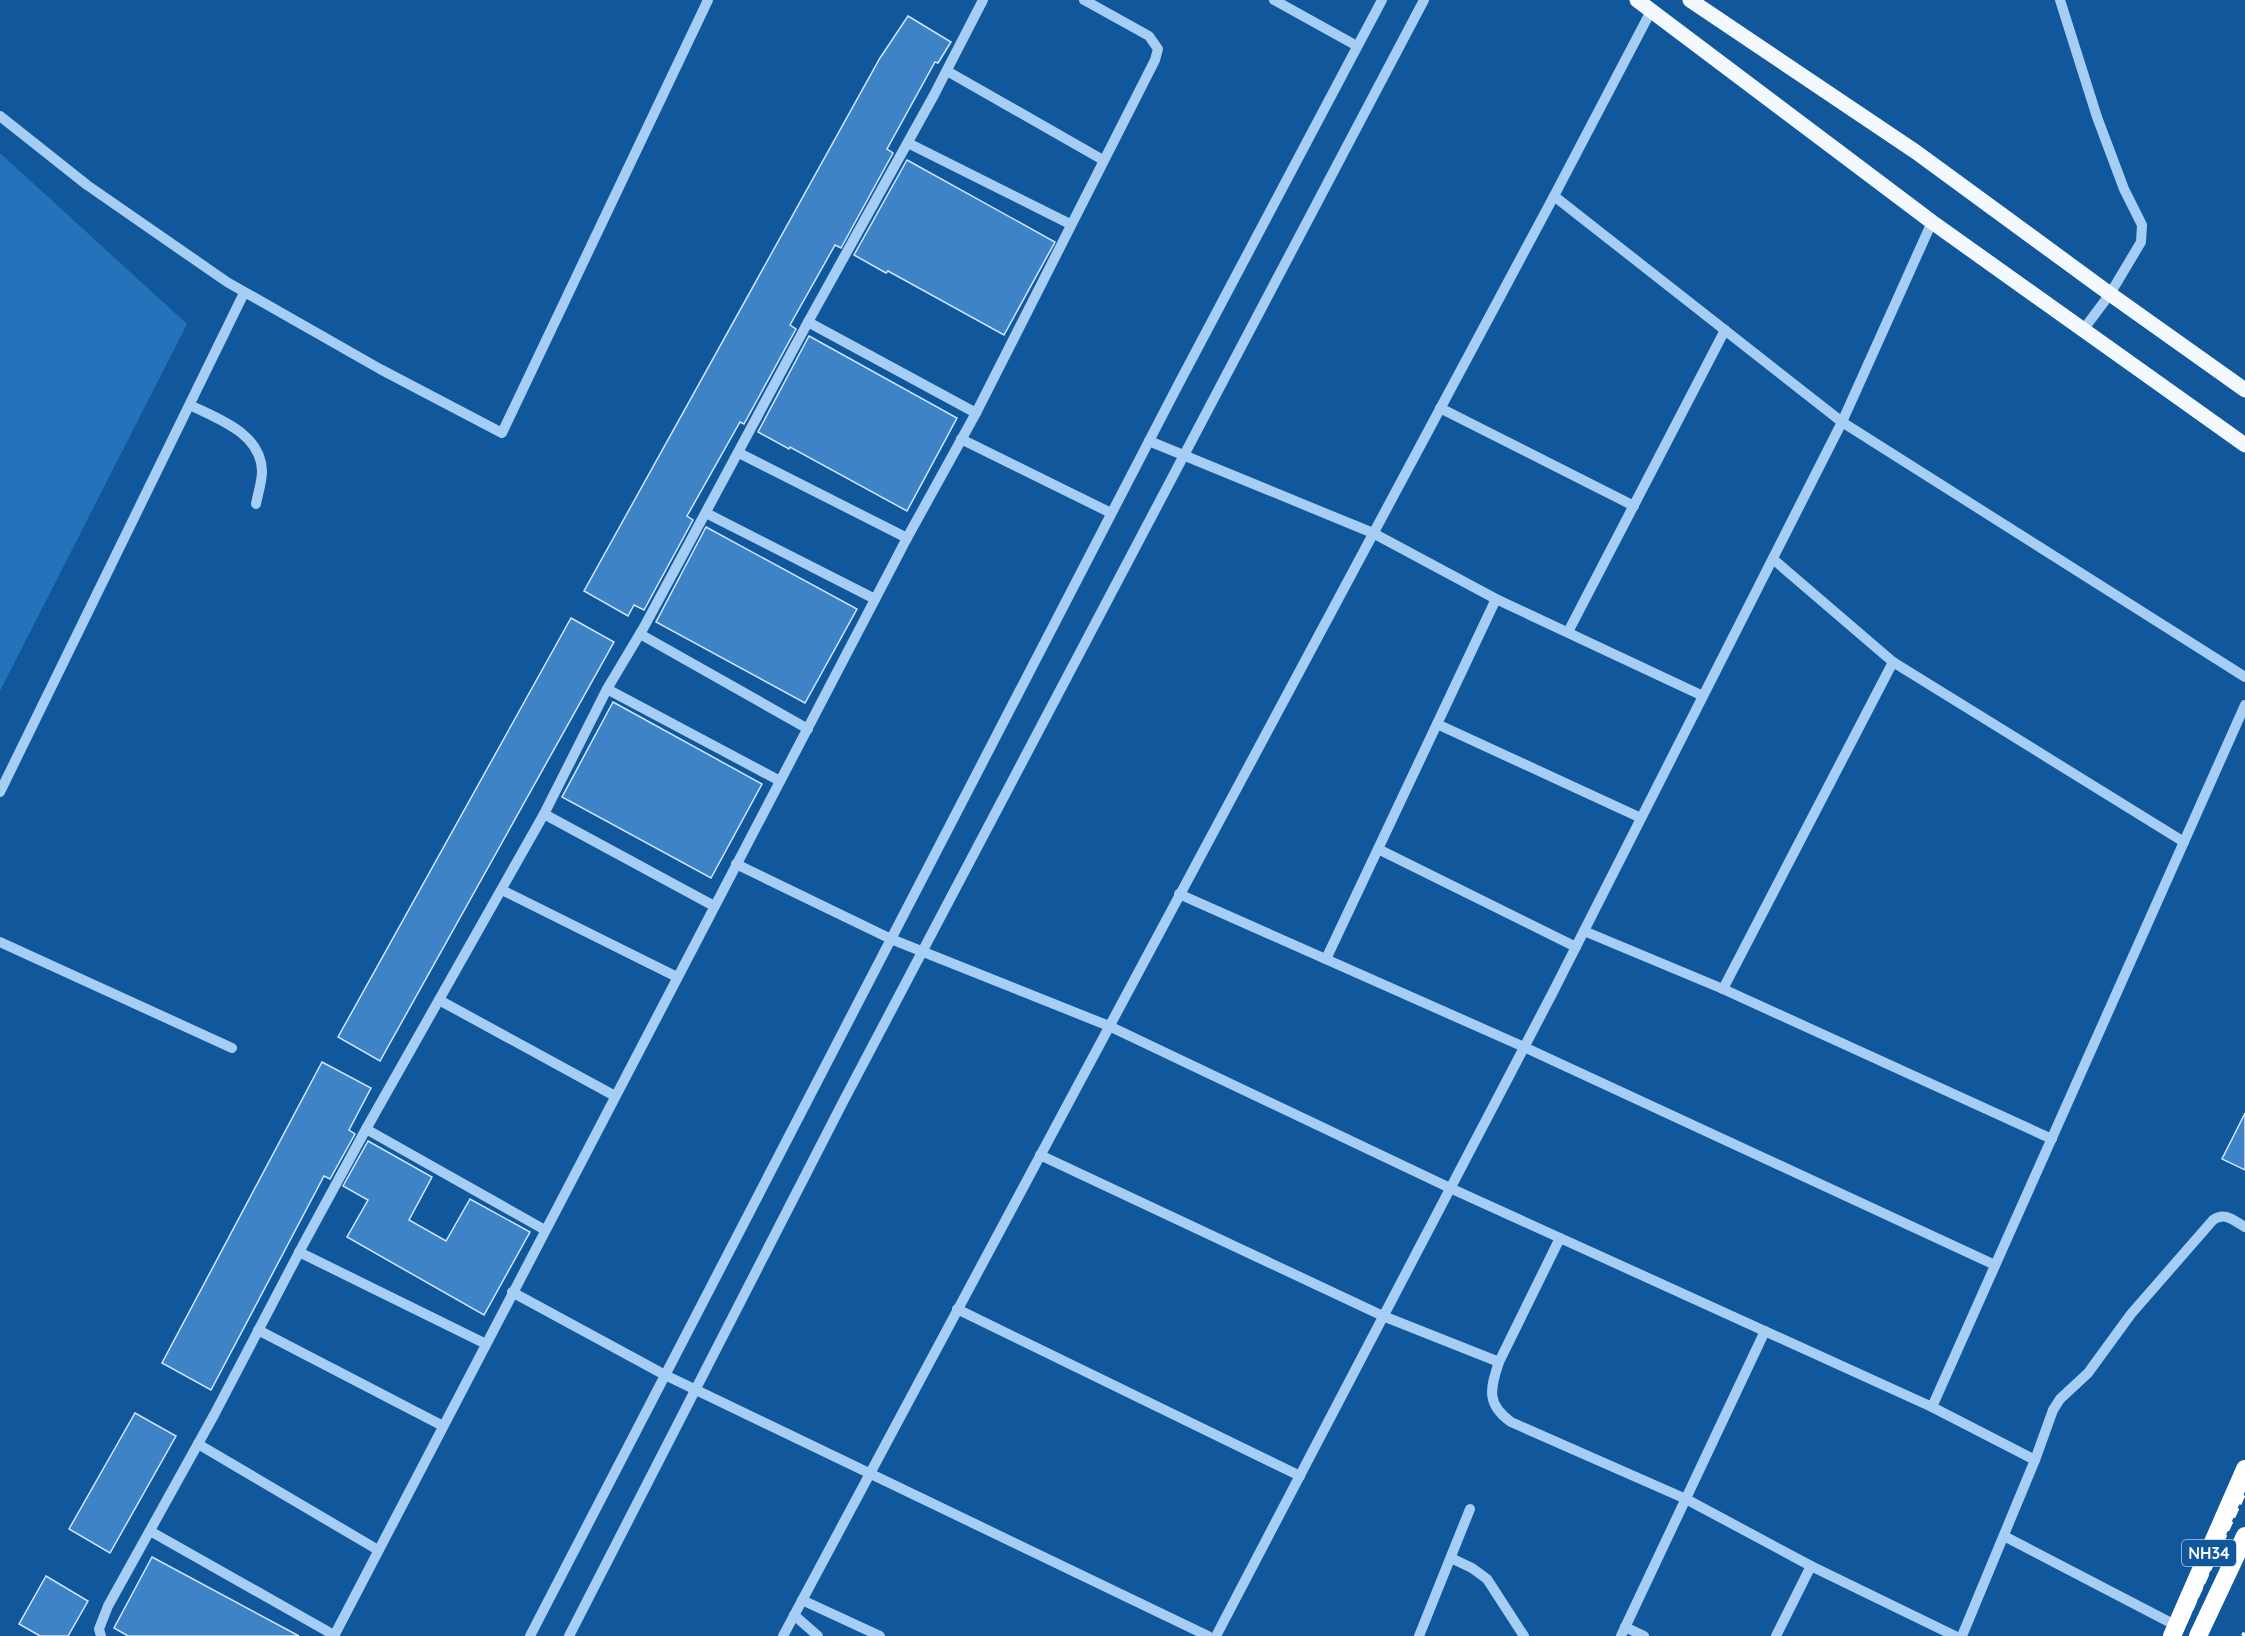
<svg xmlns="http://www.w3.org/2000/svg" width="2245" height="1636" viewBox="0 0 2245 1636" font-family="Quicksand,sans-serif">
<rect width="100%" height="100%" fill="#11579c"/>
<path fill="#2472ba" d="M0,153l187,171 -187,367z"/>
<g fill="#3e83c5" stroke="#cee7fe" stroke-width="1.5">
<path d="M908,16l43,26 -13,21 -3,-1 -48,87 6,4 -52,95 -6,-3 -45,80 6,4 -52,95 -4,-2 -53,94 6,4 -49,90 -10,-5 -6,11 -44,-25 296,-533z"/>
<path d="M907,160l148,82 -51,93 -116,-64 -2,2 -32,-18z"/>
<path d="M809,336l148,82 -50,93 -117,-64 -1,2 -31,-17z"/>
<path d="M706,527l151,82 -52,94 -149,-81z"/>
<path d="M571,618l43,24 -234,419 -42,-24z"/>
<path d="M613,702l149,82 -51,94 -149,-81z"/>
<path d="M322,1062l49,26 -22,42 6,4 -25,45 -6,-3 -113,214 -49,-27z"/>
<path d="M2245,1113v57l-23,-11z"/>
<path d="M368,1141l64,36 -23,43 37,21 24,-42 60,33 -46,83 -137,-78 21,-37 -25,-14z"/>
<path d="M135,1413l41,23 -66,117 -41,-24z"/>
<path d="M152,1557l147,79h-171l-14,-8z"/>
<path d="M46,1576l42,25 -20,35h-28l-21,-12z"/>
</g>
<g fill="none" stroke-linecap="round" stroke-linejoin="round">
<g stroke="#a6cef4" stroke-width="10">
<path d="M1274,0l83,46"/>
<path d="M2060,0l37,117 27,72 18,36 -1,17 -31,52 -27,36"/>
<path d="M947,71l156,89"/>
<path d="M0,116l87,69 140,97 153,87 122,64 206,-433"/>
<path d="M908,143l162,81"/>
<path d="M1554,196l288,226 403,255"/>
<path d="M808,322l168,91"/>
<path d="M190,405c28,14 71,28 72,66 0,11 -4,22 -6,33"/>
<path d="M1440,408l194,98"/>
<path d="M961,439l150,74"/>
<path d="M1149,441l224,92 123,66 207,97"/>
<path d="M739,453l168,85"/>
<path d="M706,513l169,86"/>
<path d="M1773,559l120,103 291,180"/>
<path d="M1568,632l157,-302"/>
<path d="M640,634l168,95"/>
<path d="M607,689l173,92"/>
<path d="M1437,724l204,94"/>
<path d="M0,792l244,-499"/>
<path d="M544,814l170,92"/>
<path d="M1378,849l198,98"/>
<path d="M736,864l155,75 218,87 341,162 482,219 103,53 -73,176"/>
<path d="M502,890l175,87"/>
<path d="M1179,894l345,153 471,218"/>
<path d="M1584,931l139,58 329,150"/>
<path d="M0,942l232,106"/>
<path d="M1326,959l170,-360"/>
<path d="M1723,989l170,-327"/>
<path d="M439,1000l176,96"/>
<path d="M366,1129l179,101"/>
<path d="M1040,1155l343,161 116,46"/>
<path d="M1560,1238l-61,124c-9,27 -13,42 12,60l175,77 125,67 144,70"/>
<path d="M299,1252l187,92"/>
<path d="M512,1292l153,83 543,261"/>
<path d="M957,1309l343,167"/>
<path d="M258,1330l185,96"/>
<path d="M1932,1407l313,-702"/>
<path d="M198,1444l180,106"/>
<path d="M2035,1460l18,-50 7,-11 28,-26 43,-59 82,-94c12,-9 21,1 32,7"/>
<path d="M150,1531l184,104"/>
<path d="M2004,1536l173,90"/>
<path d="M1451,1558l21,10 15,11 37,57"/>
<path d="M802,1600l78,36"/>
<path d="M794,1615l24,21"/>
<path d="M1625,1627l19,9"/>
<path d="M101,1636l-2,-7 9,-23 106,-191 90,-172 62,-114 178,-315 63,-125 37,-62 164,-305 126,-227 49,-95"/>
<path d="M334,1636l573,-1098 69,-125 179,-353 3,-11 -9,-13 -65,-36"/>
<path d="M530,1636l647,-1249 205,-387"/>
<path d="M569,1636l275,-536 580,-1100"/>
<path d="M783,1636l771,-1440 97,-185"/>
<path d="M1216,1636l336,-642 290,-572 90,-200"/>
<path d="M1419,1636l51,-127"/>
<path d="M1621,1636l144,-305"/>
<path d="M1776,1636l35,-70"/>
</g>
<g stroke="#f3f9ff" stroke-width="15">
<path d="M1637,0l295,222 313,223"/>
<path d="M1690,0l226,152 194,142 135,96"/>
</g>
<g stroke="#fff" stroke-width="18">
<path d="M2172,1636l73,-167"/>
<path d="M2198,1636l47,-100"/>
</g>
<g stroke="#fff" stroke-width="4.5" stroke-dasharray="10 4.5" stroke-linecap="butt">
<path d="M2167,1636l78,-169"/>
<path d="M2179,1636l66,-145"/>
<path d="M2243,1636l2,-3"/>
</g>
</g>
<g text-anchor="middle" stroke-width="4.5" stroke-linejoin="round" paint-order="stroke">
<rect fill="#11579c" stroke="#b8cde1" stroke-width="1.5" x="2182" y="1540" width="54" height="26" rx="4.5"/>
<g font-size="16" font-weight="bold" fill="#fff">
<text x="2209" y="1559">NH34</text>
</g>
</g>
</svg>
